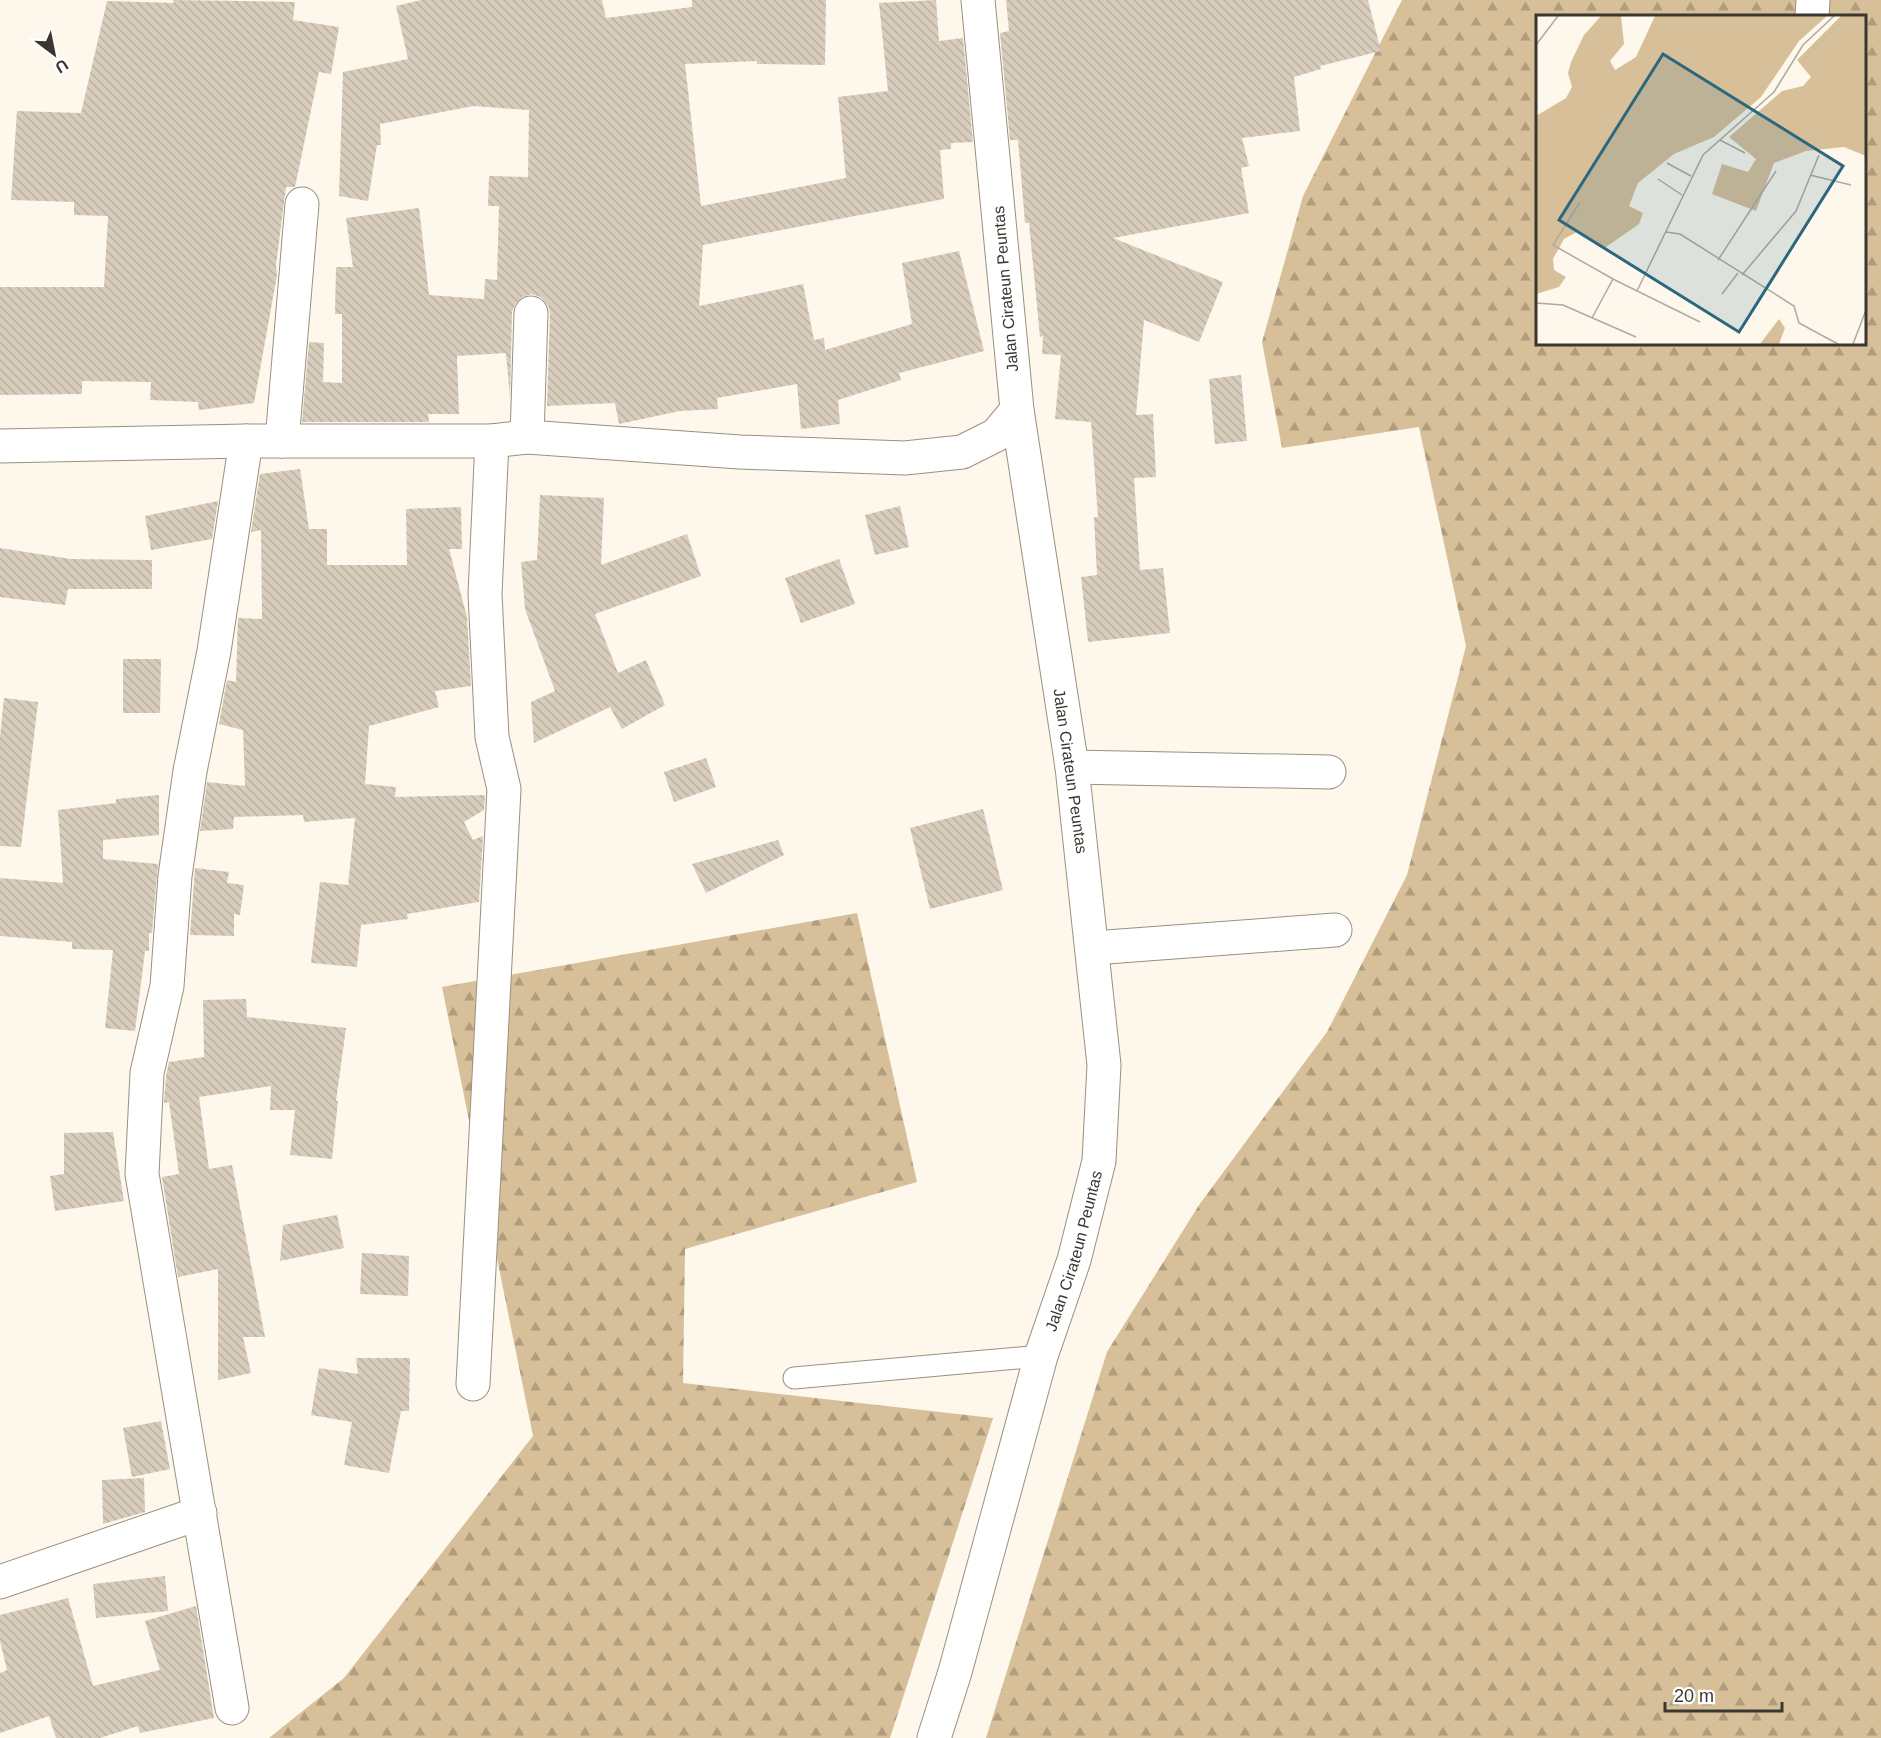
<svg xmlns="http://www.w3.org/2000/svg" width="1881" height="1738" viewBox="0 0 1881 1738" font-family="Arial,sans-serif">
<defs>
<pattern id="forest-firs" width="22" height="20" patternUnits="userSpaceOnUse" patternTransform="scale(1.5)"><rect width="22" height="20" fill="#d7c099"/><path d="M5 1l3.5 6h-7zM16 11l3.5 6h-7z" fill="#b09d7d"/></pattern>
<pattern id="building-back-hatch" width="6" height="6" patternUnits="userSpaceOnUse" patternTransform="scale(1.5)"><rect width="6" height="6" fill="#d8cdbc"/><path d="M-1 5l2 2M0 0l6 6M5-1l2 2" fill="none" stroke="#bab1a2"/></pattern>
</defs>
<rect width="100%" height="100%" fill="#fdf7ec"/>
<g fill="url(#forest-firs)" fill-rule="evenodd">
<path d="M1402,0h479v1738h-895l121,-386 92,-147 128,-173 80,-157 59,-229 -47,-219 -137,21 -20,-106 41,-146zM1538,16h326v328h-326z"/>
<path d="M857,913l60,269 -232,67 -2,134 310,35 -103,320h-621l75,-60 189,-242 -91,-449z"/>
</g>
<g fill="url(#building-back-hatch)">
<path d="M173,0l122,2 -2,18 46,7 -8,47 -12,-2 -24,115h-9l-10,78 1,10 -23,128 -55,7 -1,-8 -48,-2 1,-18 -69,-1v13l-82,1v-108h104l4,-71 -34,-1v-13l-63,-2 6,-89 64,2 26,-112 67,2z"/>
<path d="M421,0h181l4,18 86,-11v-7h134l-1,65 -68,-1v-3l-72,3 16,142 145,-28 -8,-81 50,-6 -9,-88 57,-3 3,41 24,-3 10,104 -22,1v6l-11,1 4,49 -241,46 -4,61 104,-22 11,56 10,-2 1,12 87,-26 -10,-61 57,-12 25,100 -85,22 2,7 -63,20 2,24 -39,5 -4,-45 -80,14 1,11 -38,2 -61,13 -4,-21 -68,3 3,-93 -2,-8 -7,-8 -10,-3 -9,3 -7,7 -3,8 -2,85 -4,-44 -49,3 2,58h-31l1,8h-127l7,-80 15,1 -1,39 19,1v-69h-7l1,-47h17l-7,-49 73,-10 10,87 55,4 1,-20 12,1 2,-74h-11l1,-30 39,1 1,-67 -56,-4 -93,18 1,21h-4l-9,56 -29,-5 4,-124 65,-13 -12,-53z"/>
<path d="M1006,0h362l13,51 -61,15 1,3 -27,8 6,54 -58,7 7,28 -8,2 8,45 -136,25 110,44 -24,60 -55,-22 -8,95 17,-1 3,63 -22,1 6,92 23,-2 7,65 -82,9 -7,-65 16,-2 -3,-58h4l-7,-95 -36,-3 6,-64 -19,-1 1,-18 -3,1 -11,-114h-4l-7,-83h-8l-10,-107 9,-2z"/>
<path d="M1241,375l6,66 -32,3 -6,-65z"/>
<path d="M300,469l9,60h18v36h80l-1,-56 55,-2 1,42h-13l18,68 4,69 -36,5 4,16 -70,19 -4,58 31,3 -1,10 90,-2 -1,15 -20,12 9,18 10,-4 -4,66 -72,12 1,5 -47,6 -4,42 -46,-4 9,-81 28,3 7,-67 -51,4 -1,-7 -69,2 -1,12 -33,2 7,-49 38,4 -2,-56 -24,-6 8,-44 9,2 2,-64 24,1 -1,-89 -10,2 9,-58z"/>
<path d="M540,495l64,3 -3,67 86,-31 14,42 -106,38 23,59 28,-13 19,45 -43,24 -12,-22 -76,36 -3,-41 24,-11 -30,-82 -4,-47 16,-2z"/>
<path d="M218,501l-6,38 -61,11 -6,-34z"/>
<path d="M900,506l9,41 -34,8 -10,-40z"/>
<path d="M0,548l71,11 81,1v29h-84l-3,16 -65,-8z"/>
<path d="M839,559l16,45 -54,19 -16,-45z"/>
<path d="M123,659h38l-1,54h-37z"/>
<path d="M4,698l34,4 -17,145 -21,-1v-109z"/>
<path d="M706,758l10,29 -42,15 -10,-30z"/>
<path d="M159,795v40l-56,5v19l55,5 -6,69h-3v18h-4l-10,80 -30,-3 8,-78 -41,-1v-7l-72,-6v-58l63,5 -5,-73 58,-7v-4z"/>
<path d="M983,809l20,81 -73,19 -20,-81z"/>
<path d="M778,840l6,15 -78,38 -14,-29z"/>
<path d="M195,868l34,4 -2,11 17,2 -4,30 -6,-1v22l-44,-1z"/>
<path d="M246,999l1,18 99,11 -10,73h2l-6,58 -42,-4 5,-45h-25l1,-24 -72,11 10,72 23,-4 33,172h-22l8,36 -33,7v-111l-40,8 -16,-100 17,-3 -10,-72 -5,1 2,-27 3,-14 35,-5 -1,-57z"/>
<path d="M113,1132l11,69 -69,10 -5,-35 14,-2v-41z"/>
<path d="M337,1215l7,33 -64,13 3,-36z"/>
<path d="M362,1253l47,3 -1,40 -48,-2z"/>
<path d="M356,1358h54l-1,53h-8l-12,62 -45,-8 8,-43 -41,-7 8,-47 39,6z"/>
<path d="M161,1421l9,48 -38,8 -9,-49z"/>
<path d="M144,1478l1,34 -42,12 -1,-44z"/>
<path d="M165,1576l3,35 -72,7 -3,-34z"/>
<path d="M68,1598l25,88 67,-16 -15,-49 51,-15 18,112 -74,15 -2,-7 -38,12h-44l-7,-22 -49,17v-60l7,-3 -7,-29v-26z"/>
</g>
<g fill="none" stroke-linecap="round" stroke-linejoin="round">
<defs>
<path id="service" d="M794,1378l247,-22"/>
<g id="minor">
<path d="M1812,16l1,-16"/>
<path d="M527,437l4,-124"/>
<path d="M282,441l20,-237"/>
<path d="M0,446l246,-5h246l35,-4 213,15 165,6 57,-6 34,-17 21,-25"/>
<path d="M1072,767l257,5"/>
<path d="M1093,948l242,-18"/>
<path d="M473,1384l31,-595 -12,-52 -7,-143 7,-153"/>
<path d="M0,1582l200,-69"/>
<path d="M232,1708l-90,-534 5,-101 20,-87 8,-110 15,-105 24,-120 32,-210"/>
<path id="s1" d="M934,1738l21,-66 86,-316 33,-96 25,-99 5,-96 -32,-298 -55,-357 -39,-410"/>
</g>
</defs>
<use href="#service" stroke="#9a9080" stroke-width="23"/>
<use href="#minor" stroke="#9a9080" stroke-width="35"/>
<use href="#service" stroke="#fff" stroke-width="21"/>
<use href="#minor" stroke="#fff" stroke-width="33"/>
</g>
<g text-anchor="middle" stroke-width="4.5" stroke-linejoin="round" paint-order="stroke">
<g font-size="16" fill="#3b3730" stroke="#fff">
<text transform="translate(1005 289) rotate(-95)" y="6">Jalan Cirateun Peuntas</text>
<text transform="translate(1071 771) rotate(82)" y="6">Jalan Cirateun Peuntas</text>
<text dy="6" stroke="none"><textPath href="#s1" startOffset="507">Jalan Cirateun Peuntas</textPath></text>
</g>
</g>
<g transform="translate(1536 15)">
<rect width="330" height="330" fill="#fdf7ec"/>
<path d="M65,1h20l3,28 -14,17 5,9 21,-13 19,-41h172l-28,25 -38,56 -47,40 -40,17 -36,29 -9,23 14,7 -4,11 -36,25 -26,-17 -13,7 -11,20 1,11 12,7 -7,10 -23,7v-178l30,-18 6,-11 -4,-14 3,-11 13,-27zM305,1h25v140l-22,-9 -38,4 -32,12 -18,48 -44,-17 10,-30 26,8 8,-13 -27,-22 53,-46 21,-5 8,-9 -14,-17zM243,304l6,9 -6,16h-19z" fill="#d7c099"/>
<path fill="none" stroke="#afaaa1" stroke-width="1.5" d="M0,30l22,-29M184,125l25,13M131,148l24,13M274,160l41,10M122,164l24,16M44,187l-27,43 60,34M130,217l14,2 114,72 5,17 39,21M182,245l58,-89M206,260l54,-64 23,-56M101,276l66,-136 71,-63 29,-47 31,-29M186,279l16,-21M0,288l27,2 73,32M56,303l21,-39 87,43M317,329l13,-34"/>
<path fill="#2b677e" fill-opacity="0.15" stroke="#2b677e" stroke-width="3" d="M127,39l180,112 -104,166 -180,-112z"/>
<rect width="330" height="330" fill="none" stroke="#3b3730" stroke-width="3"/>
</g>
<g transform="translate(54 54) rotate(148)" stroke="#ffffff" stroke-width="4.5" paint-order="stroke">
<path d="M0-4.5L10 22L0 15L-10 22Z" fill="#3b3730"/>
<text y="-9" font-size="16" font-weight="bold" text-anchor="middle" fill="#3b3730">U</text>
</g>
<path d="M1665 1702v9h117v-9" fill="none" stroke="#3b3730" stroke-width="3"/>
<text x="1674" y="1702" font-size="18" fill="#3b3730" stroke="#ffffff" stroke-width="4.5" paint-order="stroke">20 m</text>
</svg>
